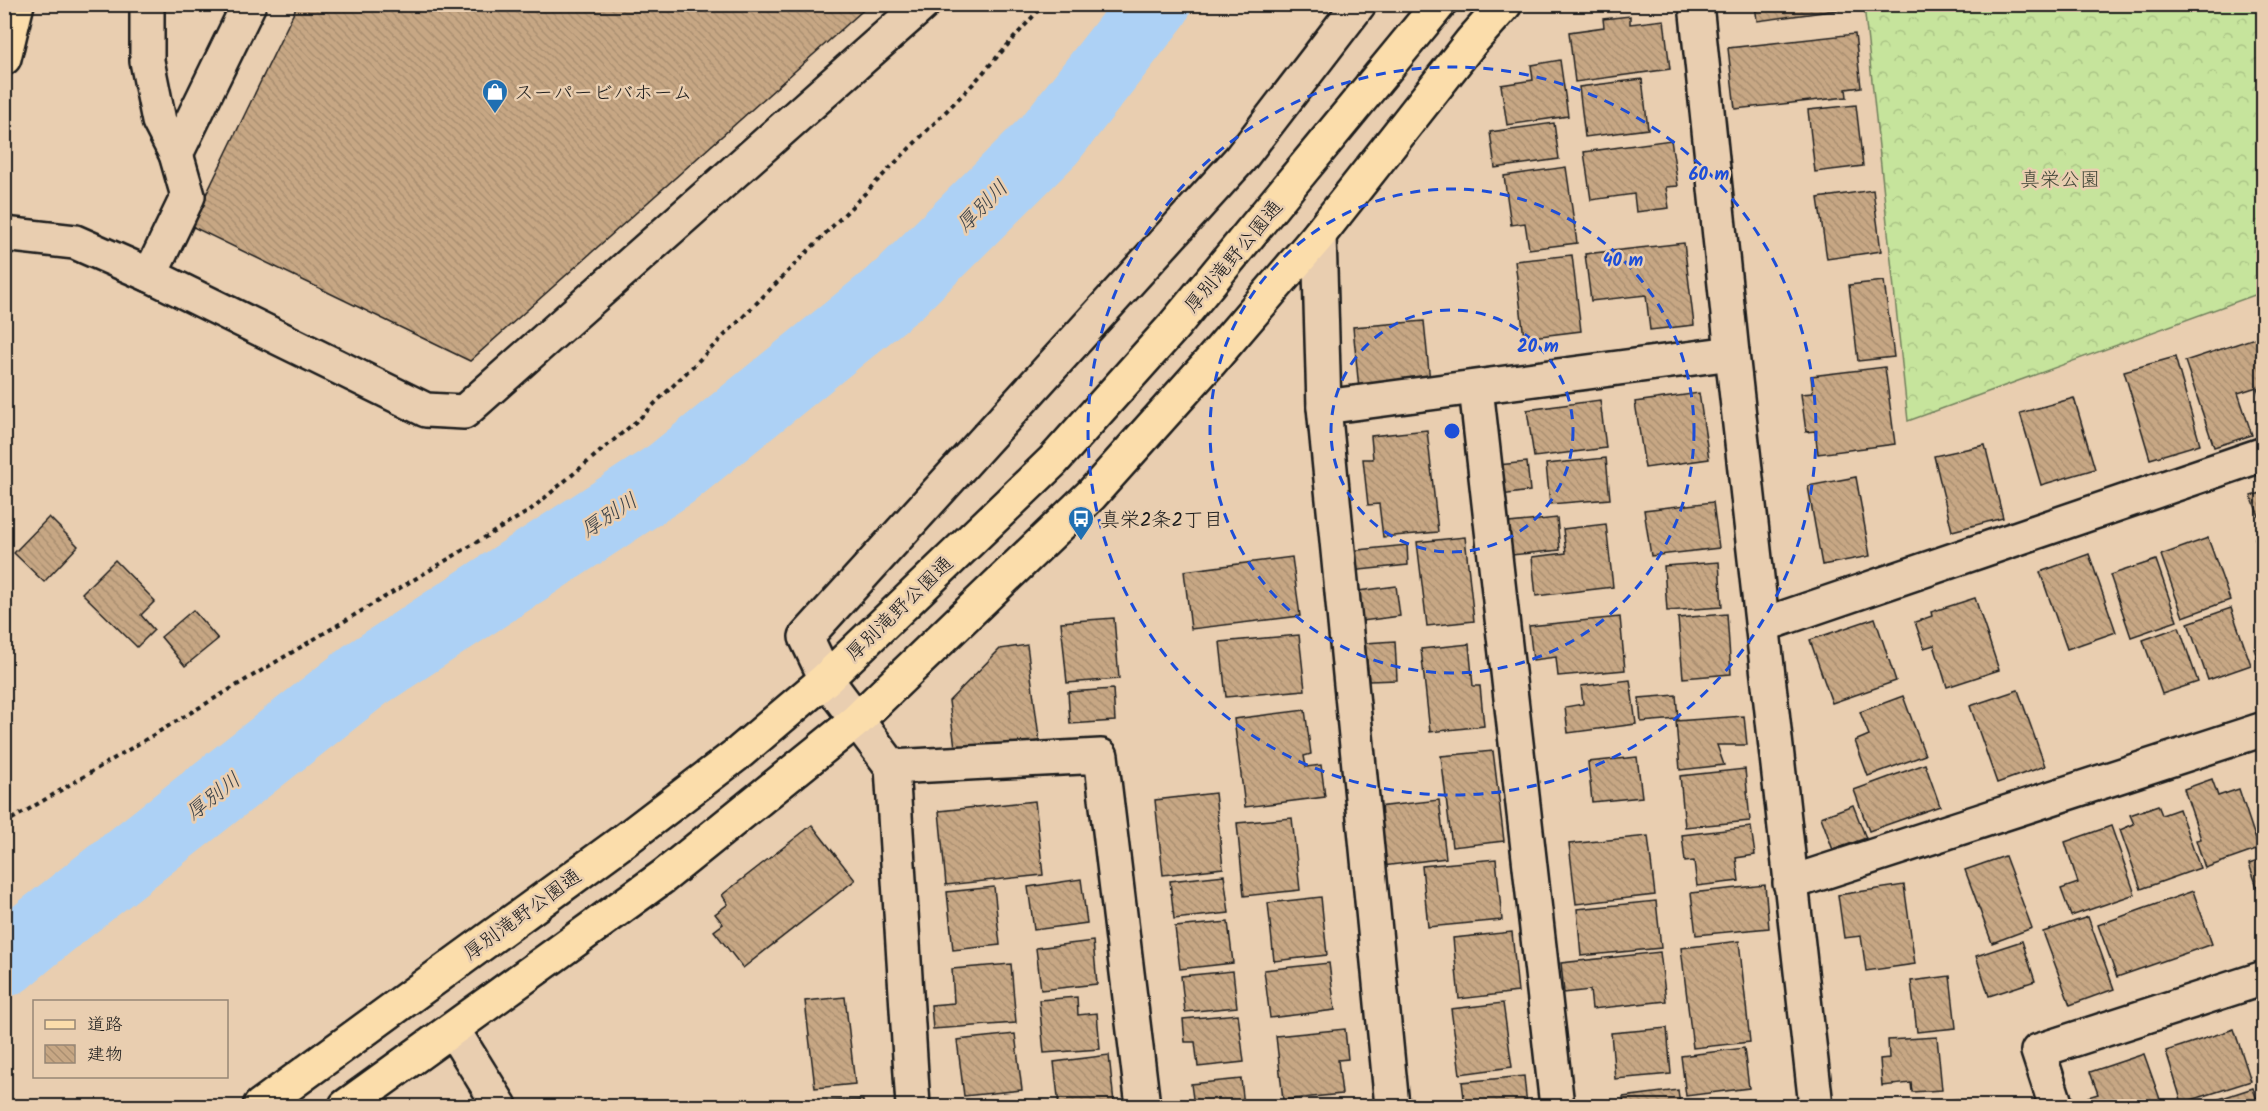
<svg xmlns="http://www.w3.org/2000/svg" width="2268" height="1111" viewBox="0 0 2268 1111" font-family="Kalam,'Klee One',sans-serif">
<defs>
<pattern id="forest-crowns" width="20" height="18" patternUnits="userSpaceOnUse" patternTransform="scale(1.5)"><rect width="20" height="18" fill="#c6e49c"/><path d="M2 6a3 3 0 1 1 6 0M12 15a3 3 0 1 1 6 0" fill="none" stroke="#aac386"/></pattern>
<pattern id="building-back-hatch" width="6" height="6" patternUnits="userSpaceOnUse" patternTransform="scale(1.5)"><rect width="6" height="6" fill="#c7a784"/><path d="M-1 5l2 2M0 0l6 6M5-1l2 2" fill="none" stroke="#aa8f71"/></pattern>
</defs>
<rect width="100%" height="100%" fill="#e9ceb0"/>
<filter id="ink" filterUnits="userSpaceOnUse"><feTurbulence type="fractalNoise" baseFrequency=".0167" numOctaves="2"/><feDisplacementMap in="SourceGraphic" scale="12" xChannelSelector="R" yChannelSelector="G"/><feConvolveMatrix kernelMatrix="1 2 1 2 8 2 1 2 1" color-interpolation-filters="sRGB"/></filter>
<g filter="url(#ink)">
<path fill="url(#forest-crowns)" stroke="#71805c" stroke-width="1.5" d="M1864,5h399v287l-355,129z"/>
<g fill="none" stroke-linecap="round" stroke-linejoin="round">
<path stroke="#add1f5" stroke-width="72" d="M4,961l42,-35 319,-251 306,-201 228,-185 151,-150 105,-135"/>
</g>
<g fill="url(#building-back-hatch)" stroke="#1c1c1c" stroke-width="1.5">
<path d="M298,4h572l-400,357 -279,-135z"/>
<path d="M1755,4h83v6l-81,11z"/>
<path d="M1630,16v8l34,-4 6,49 -95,13 -6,-50 35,-5 -1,-8z"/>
<path d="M1855,34l6,53 -15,2 1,8 -112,12 -7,-61z"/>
<path d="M1560,60l8,56 -61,9 -6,-40 32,-5 -2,-15z"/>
<path d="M1642,79l6,50 -63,8 -6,-50z"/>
<path d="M1856,105l7,61 -48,6 -7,-62z"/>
<path d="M1554,123l5,36 -64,9 -5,-36z"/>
<path d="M1671,140l7,46 -12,1 3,21 -33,4 -2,-18 -43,6 -7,-48z"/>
<path d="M1566,167l11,76 -48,6 -4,-26 -14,2 -7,-49z"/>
<path d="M1873,190l8,61 -54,8 -9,-61z"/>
<path d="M1684,243l10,82 -44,5 -4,-35 -55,6 -6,-47z"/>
<path d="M1572,255l9,76 -57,7 -9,-77z"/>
<path d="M1884,281l10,76 -36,4 -9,-76z"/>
<path d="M1424,321l6,61 -71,7 -6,-62z"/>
<path d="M2264,335v72l-7,-20 -19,6 14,42 -38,12 -29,-86z"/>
<path d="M2175,357l25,87 -50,15 -26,-88z"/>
<path d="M1885,367l10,77 -77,10 -3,-23 -9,1 -5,-38 12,-1 -2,-17z"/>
<path d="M1699,393l10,66 -64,9 -10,-66z"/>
<path d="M2074,398l21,71 -54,16 -21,-72z"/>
<path d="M1600,400l6,48 -72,9 -7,-47z"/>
<path d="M1427,430l11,102 -55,5 -4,-33 -11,1 -5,-46h10l-2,-23z"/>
<path d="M1985,445l18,73 -51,13 -18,-75z"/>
<path d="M1606,458l4,41 -60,5 -4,-40z"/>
<path d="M1527,462l3,29 -29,4 -3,-30z"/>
<path d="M1856,477l14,79 -48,9 -14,-79z"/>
<path d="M2264,492v37l-13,-33z"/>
<path d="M1713,502l6,46 -68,8 -7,-46z"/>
<path d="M49,517l29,29 -34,36 -30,-29z"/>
<path d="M1557,518l3,32 -48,5 -3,-32z"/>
<path d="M1606,524l7,63 -77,9 -4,-39 34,-4 -3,-24z"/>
<path d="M2264,535v26h-1l-8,-23z"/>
<path d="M1465,537l9,84 -47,5 -10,-84z"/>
<path d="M2208,538l22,62 -47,17 -22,-62z"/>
<path d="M1407,545l1,20 -58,6 -2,-20z"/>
<path d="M2089,554l27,78 -49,17 -27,-77z"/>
<path d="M1292,557l8,59 -109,13 -7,-58z"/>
<path d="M115,560l40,41 -14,14 13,15 -17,17 -55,-54z"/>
<path d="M2156,560l21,61 -46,16 -21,-62z"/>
<path d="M1719,562l3,45 -55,4 -3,-45z"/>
<path d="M1396,586l4,30 -45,6 -4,-30z"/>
<path d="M1975,598l24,72 -52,17 -13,-42 -10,3 -9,-26 17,-6 -1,-4z"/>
<path d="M2231,608l20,57 -43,15 -20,-57z"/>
<path d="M193,610l25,29 -33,27 -24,-29z"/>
<path d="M1727,614l4,60 -48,4 -5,-60z"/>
<path d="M1620,617l5,53 -67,6 -2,-19 -23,3 -4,-34z"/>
<path d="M1114,618l5,61 -52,4 -6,-61z"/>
<path d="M1875,618l21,63 -64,22 -22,-63z"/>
<path d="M2179,627l19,55 -36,12 -19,-54z"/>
<path d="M1299,635l6,55 -79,7 -6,-55z"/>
<path d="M1395,641l2,39 -28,1 -4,-38z"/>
<path d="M1469,644l4,42h7l4,40 -54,6 -9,-83z"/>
<path d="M1027,645l13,100 -84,10 -7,-54 51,-52z"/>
<path d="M2264,645v32l-10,-28z"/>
<path d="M1630,680l6,44 -68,9 -3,-26 18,-3 -2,-18z"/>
<path d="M1113,689l2,32 -45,3 -2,-32z"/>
<path d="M2018,690l27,76 -48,17 -27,-77z"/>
<path d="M1676,695l2,24 -37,3 -2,-24z"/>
<path d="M1903,696l22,59 -57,21 -13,-35 14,-6 -9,-23z"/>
<path d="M1305,710l6,44 -7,2 2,11 15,-2 4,32 -80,10 -11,-88z"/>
<path d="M1744,716l3,29h-30l7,20 -44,5 -4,-49z"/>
<path d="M1493,751l11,90 -52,6 -11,-91z"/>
<path d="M1637,757l5,40 -50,5 -4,-40z"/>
<path d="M1925,764l15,42 -71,25 -15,-41z"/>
<path d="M1745,769l5,52 -65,6 -5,-51z"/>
<path d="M2212,779l6,17 21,-7 20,60 -54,19 -9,-28 5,-1 -17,-50z"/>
<path d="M1215,793l8,75 -60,7 -8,-75z"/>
<path d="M1439,800l7,58 -71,9 -7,-59z"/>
<path d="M1035,801l8,74 -97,10 -7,-74z"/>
<path d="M1853,805l13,33 -33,12 -12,-33z"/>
<path d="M2158,805l4,10 17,-6 21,59 -59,21 -21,-59 14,-6 -4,-9z"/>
<path d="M1292,818l8,72 -56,6 -7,-73z"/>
<path d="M812,825l43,55 -112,88 -29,-37 9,-7 -8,-10 13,-10 -6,-9z"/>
<path d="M2111,826l24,68 -64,22 -10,-27 17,-6 -13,-41z"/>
<path d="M1751,827l4,28 -19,3 3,23 -42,5 -3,-25 -9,1 -3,-27z"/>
<path d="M1648,836l7,59 -79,9 -7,-60z"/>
<path d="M2005,856l27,72 -40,15 -27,-73z"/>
<path d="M1496,859l6,61 -74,7 -6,-61z"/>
<path d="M2264,859v47l-15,-42z"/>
<path d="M1224,875l5,38 -55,6 -4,-38z"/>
<path d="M1081,879l6,44 -53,7 -6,-43z"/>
<path d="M1765,885l4,43 -73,7 -5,-42z"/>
<path d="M1904,885l11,79 -49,7 -5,-35 -17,2 -6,-43z"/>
<path d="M994,887l6,58 -47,5 -6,-58z"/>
<path d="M2193,891l19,53 -95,33 -19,-52z"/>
<path d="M1321,897l6,58 -53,6 -6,-58z"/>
<path d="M1656,901l5,47 -80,8 -4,-47z"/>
<path d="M2088,917l26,72 -44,16 -27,-73z"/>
<path d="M1228,922l5,41 -53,6 -5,-42z"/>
<path d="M1512,932l6,60 -59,7 -6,-61z"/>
<path d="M1093,941l4,43 -56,6 -5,-42z"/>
<path d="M1739,941l11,101 -57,6 -12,-100z"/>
<path d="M2022,941l13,40 -46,15 -13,-40z"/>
<path d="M1660,952l6,49 -74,8 -2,-19 -26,3 -3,-30z"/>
<path d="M1329,963l6,47 -65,8 -6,-48z"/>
<path d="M1011,964l5,59 -83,6 -2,-24 23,-2 -2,-34z"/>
<path d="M1233,971l4,36 -52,5 -4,-36z"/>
<path d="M1950,976l6,52 -39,4 -6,-51z"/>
<path d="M845,997l10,87 -40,4 -10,-87z"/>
<path d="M1077,997l1,18 19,-2 3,36 -56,4 -5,-53z"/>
<path d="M1503,1003l9,64 -52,7 -9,-65z"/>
<path d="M1238,1014l6,48 -46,5 -3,-25h-10l-2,-23z"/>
<path d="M1667,1028l4,46 -56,5 -4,-46z"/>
<path d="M1345,1029l3,30 -10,1 4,34 -59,6 -7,-64z"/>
<path d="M2234,1029l17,52 -69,22 -16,-52z"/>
<path d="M1015,1034l7,56 -58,6 -7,-56z"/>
<path d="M1937,1037l5,53 -30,2 -1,-9 -29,3 -2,-27 9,-1 -1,-18z"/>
<path d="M1744,1048l5,40 -63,8 -5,-40z"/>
<path d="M2144,1054l17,48 -12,4h-58l-3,-9 10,-3 -8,-22z"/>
<path d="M1109,1055l5,48 -55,3 -5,-44z"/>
<path d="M1524,1076l3,30h-62l-3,-24z"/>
<path d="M1241,1079l3,27h-50l-3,-22z"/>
<path d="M2253,1088l6,18h-58v-1z"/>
<path d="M1678,1090l2,16h-56l-1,-9z"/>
<path d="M1958,1099v7h-75z"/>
<path d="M863,1100v6h-56v-4z"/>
<path d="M1341,1102v4h-55z"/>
</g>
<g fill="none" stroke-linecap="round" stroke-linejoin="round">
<defs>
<g id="minor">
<path d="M147,4v57l12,60 17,33 12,42 -38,79 276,135 38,2 459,-408"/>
<path d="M1696,4l36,349 84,753"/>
<path d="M176,154l73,-150"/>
<path d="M4,234l71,8 75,33"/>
<path d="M1319,235l5,172"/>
<path d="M1476,388l81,718"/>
<path d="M1763,625l501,-171"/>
<path d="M892,767l209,-11 42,350"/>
<path d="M1790,883l474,-154"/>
<path d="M453,1030l47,76"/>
<path d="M913,1106l-21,-339 -66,-88 -20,-42 434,-478 119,-155"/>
<path d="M1392,1106l-68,-699 408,-54"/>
<path d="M2056,1106l-18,-55 226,-73"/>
</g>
<g id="major">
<path d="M4,58l13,-54"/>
<path d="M260,1106l366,-267 114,-87 86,-73 227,-218 120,-134 266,-323"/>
<path d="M346,1106l318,-230 193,-156 234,-225 120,-134 108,-126 152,-193 34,-38"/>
</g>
</defs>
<use href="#minor" stroke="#1c1c1c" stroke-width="38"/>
<use href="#major" stroke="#1c1c1c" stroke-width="38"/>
<path stroke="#1c1c1c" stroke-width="4" stroke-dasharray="4.5 4.5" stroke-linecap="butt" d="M4,824l525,-313 110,-92 95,-93 239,-242 71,-80"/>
<use href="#minor" stroke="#e9ceb0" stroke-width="33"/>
<use href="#major" stroke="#fbddab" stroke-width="33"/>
</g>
</g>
<g fill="none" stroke="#1d4ed8" stroke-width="3" stroke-dasharray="10 8">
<circle cx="1452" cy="431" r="121"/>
<circle cx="1452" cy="431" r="242"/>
<circle cx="1452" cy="431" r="364"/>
</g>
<defs>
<symbol id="shop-pin" viewBox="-11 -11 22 30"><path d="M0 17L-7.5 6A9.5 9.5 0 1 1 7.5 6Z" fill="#1f6fb2" stroke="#e9ceb0"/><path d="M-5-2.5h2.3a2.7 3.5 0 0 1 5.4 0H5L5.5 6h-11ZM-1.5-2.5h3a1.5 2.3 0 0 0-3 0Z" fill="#fff"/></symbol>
<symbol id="bus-pin" viewBox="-11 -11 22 30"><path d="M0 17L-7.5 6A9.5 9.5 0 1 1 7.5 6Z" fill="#1f6fb2" stroke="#e9ceb0"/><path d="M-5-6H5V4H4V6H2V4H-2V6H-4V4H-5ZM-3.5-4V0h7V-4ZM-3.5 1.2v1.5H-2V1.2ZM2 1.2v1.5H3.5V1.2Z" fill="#fff"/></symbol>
</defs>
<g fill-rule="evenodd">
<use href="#shop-pin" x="480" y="77" width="30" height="40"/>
<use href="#bus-pin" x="1066" y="504" width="30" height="40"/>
</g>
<g text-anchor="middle" stroke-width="5" stroke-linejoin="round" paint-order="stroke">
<g font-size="20" fill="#1c1c1c" stroke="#e9ceb0" text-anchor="start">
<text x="514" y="99">スーパービバホーム</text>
<text x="1100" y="526">真栄2条2丁目</text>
</g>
<g font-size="20" fill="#3e4436" stroke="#e9ceb0">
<text x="2060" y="186">真栄公園</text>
</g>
<g font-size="20" fill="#1c1c1c" stroke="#e9ceb0">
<text transform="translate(1233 256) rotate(-50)" y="7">厚別滝野公園通</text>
<text transform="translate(899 608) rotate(-44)" y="7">厚別滝野公園通</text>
<text transform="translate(522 914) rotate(-36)" y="7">厚別滝野公園通</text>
</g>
<g font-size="21" font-style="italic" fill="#394047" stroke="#e9ceb0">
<text transform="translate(982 206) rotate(-45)" y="7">厚別川</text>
<text transform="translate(609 515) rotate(-33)" y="7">厚別川</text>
<text transform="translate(213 796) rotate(-38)" y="7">厚別川</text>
</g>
</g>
<circle cx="1452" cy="431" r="9" fill="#1d4ed8" stroke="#e9ceb0" stroke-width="3"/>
<g font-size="18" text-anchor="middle" font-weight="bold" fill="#1d4ed8" stroke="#e9ceb0" stroke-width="5" stroke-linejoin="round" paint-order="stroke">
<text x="1709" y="180">60 m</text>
<text x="1623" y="266">40 m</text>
<text x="1538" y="352">20 m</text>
</g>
<rect width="2268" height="1111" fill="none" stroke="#e9ceb0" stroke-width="24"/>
<rect x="12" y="12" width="2244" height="1087" fill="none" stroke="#1c1c1c" stroke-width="2" filter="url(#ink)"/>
<rect x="33" y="1000" width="195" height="78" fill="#e9ceb0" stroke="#978775" stroke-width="1.5"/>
<rect x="45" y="1020" width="30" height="9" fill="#fbddab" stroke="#978775" stroke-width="1.5"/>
<text x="87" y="1030" font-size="18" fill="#1c1c1c">道路</text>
<rect x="45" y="1045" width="30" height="18" fill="url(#building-back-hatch)" stroke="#978775" stroke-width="1.5"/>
<text x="87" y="1060" font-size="18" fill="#1c1c1c">建物</text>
</svg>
